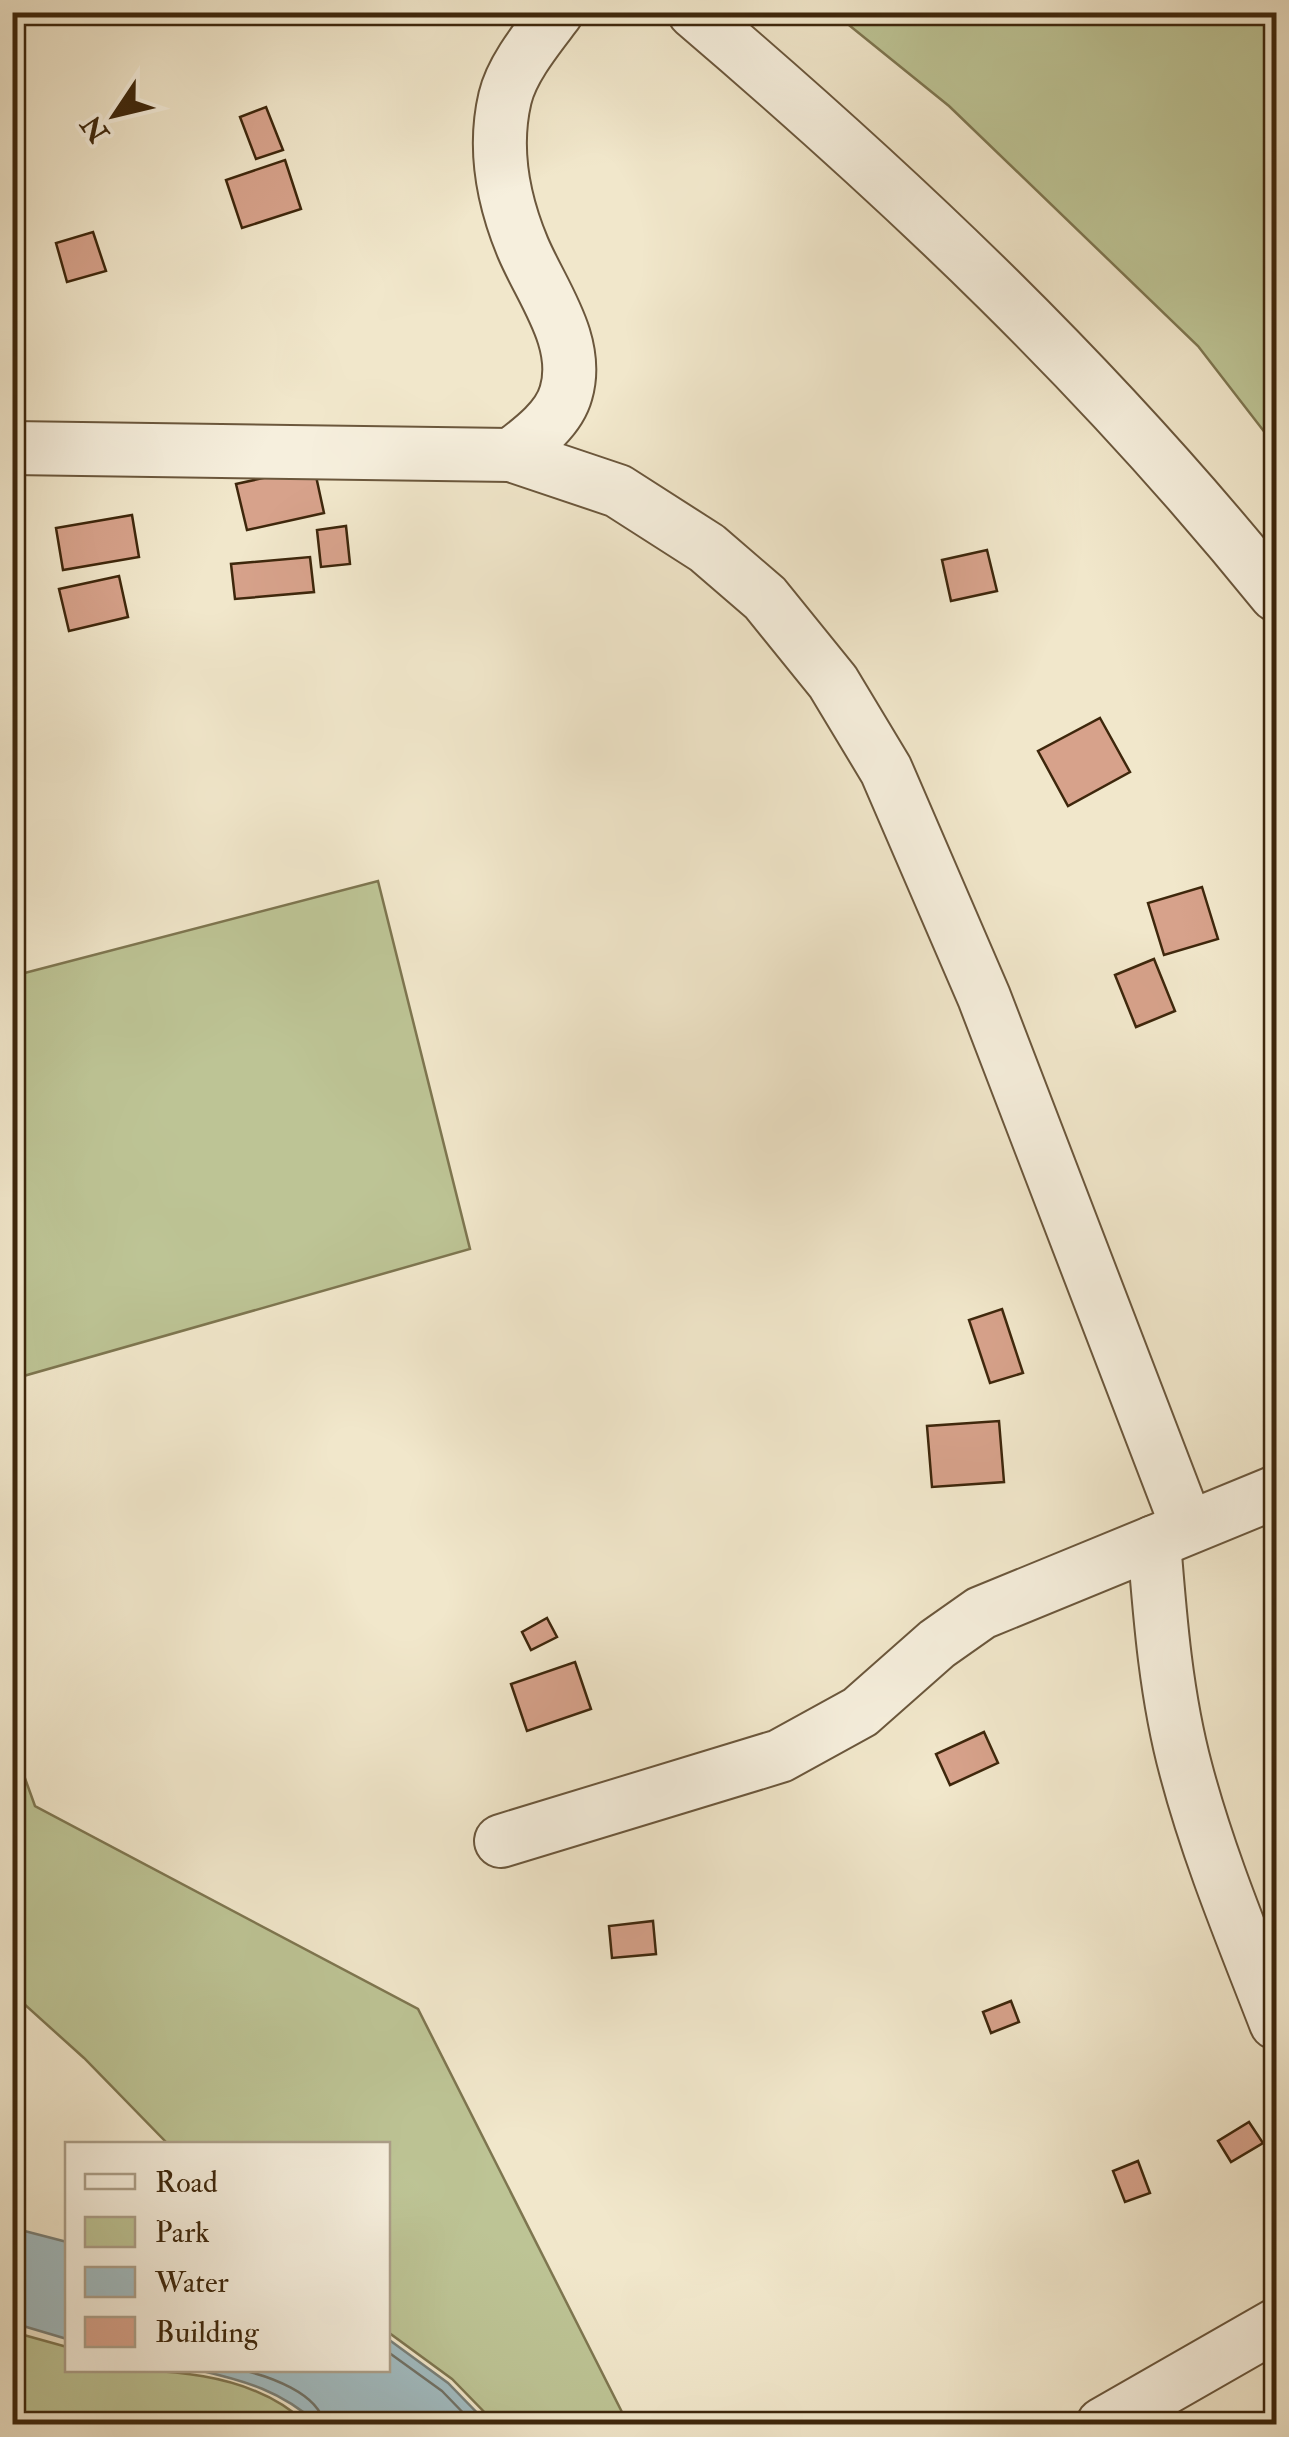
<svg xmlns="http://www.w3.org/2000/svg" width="1289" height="2437" viewBox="0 0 1289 2437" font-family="'IM FELL Double Pica',serif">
<rect width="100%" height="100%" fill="#f1e7cb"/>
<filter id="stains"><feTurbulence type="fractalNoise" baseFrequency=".002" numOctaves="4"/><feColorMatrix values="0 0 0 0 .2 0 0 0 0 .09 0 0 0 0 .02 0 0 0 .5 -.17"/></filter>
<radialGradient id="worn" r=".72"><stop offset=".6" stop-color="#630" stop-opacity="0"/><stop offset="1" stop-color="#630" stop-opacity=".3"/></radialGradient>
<g fill="#bdc495" stroke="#7e7650" stroke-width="2.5">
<path d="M834,13h442v434l-78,-101 -249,-240z"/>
<path d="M378,881l92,368 -457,130v-403z"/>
<path d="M13,1745l22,61 383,203 210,415h-132l-44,-45 -64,-47v-188h-220l-84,-86 -71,-64z"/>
<path d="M13,2332l54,15 1,23c80,0 177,-5 239,54h-294z"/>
</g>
<g fill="#a1bcc2" stroke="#798079" stroke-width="2.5">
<path d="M13,2228l54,14v97l-54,-16z"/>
<path d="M388,2339l60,44 40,41h-170c-37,-33 -72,-43 -120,-54h190z"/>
</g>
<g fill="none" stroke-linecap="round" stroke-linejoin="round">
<g stroke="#707267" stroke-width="2.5">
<path d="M388,2352l54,39 32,33"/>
<path d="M242,2370c26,6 77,23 82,54"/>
</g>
</g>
<g fill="#d7a28b" stroke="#3e270c" stroke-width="2.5">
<path d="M266,107l17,43 -27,9 -16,-42z"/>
<path d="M285,160l16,49 -59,19 -16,-48z"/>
<path d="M93,232l13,39 -39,11 -11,-39z"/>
<path d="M314,467l10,46 -77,17 -11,-46z"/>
<path d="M132,515l7,42 -76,13 -7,-42z"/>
<path d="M346,526l4,38 -29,3 -4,-37z"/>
<path d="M987,550l10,41 -46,10 -9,-41z"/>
<path d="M310,557l4,35 -79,7 -4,-35z"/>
<path d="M119,576l9,41 -59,14 -10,-42z"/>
<path d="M1100,718l30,54 -62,34 -30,-55z"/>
<path d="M1202,887l16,52 -54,16 -16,-52z"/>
<path d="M1154,959l21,52 -39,16 -21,-52z"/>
<path d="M1002,1309l21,64 -33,10 -21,-63z"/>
<path d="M999,1421l5,61 -72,5 -5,-61z"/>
<path d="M547,1618l10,19 -26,13 -9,-18z"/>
<path d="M575,1662l16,47 -64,22 -16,-47z"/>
<path d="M984,1732l14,31 -48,22 -14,-31z"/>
<path d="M653,1921l3,33 -44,4 -3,-32z"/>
<path d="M1011,2001l8,21 -28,11 -8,-21z"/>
<path d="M1249,2122l14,21 -32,19 -13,-21z"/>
<path d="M1138,2161l12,32 -25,9 -12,-31z"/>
</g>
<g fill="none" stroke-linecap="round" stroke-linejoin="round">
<defs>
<g id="minor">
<path d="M694,12c213,182 406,365 582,583"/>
<path d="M12,448l499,7c21,-16 48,-36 55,-62 15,-51 -24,-100 -43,-145 -20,-48 -30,-99 -18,-150 7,-30 34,-62 52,-86"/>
<path d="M511,455l107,36 89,57 58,50 68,84 53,88 98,227 203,529"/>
<path d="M1154,1542c6,76 12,154 32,228 23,87 58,170 90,253"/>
<path d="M501,1841l279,-85 80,-44 77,-68 44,-31 295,-121"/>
<path d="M1103,2424l173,-99"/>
</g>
</defs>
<use href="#minor" stroke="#6b573c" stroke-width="56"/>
<use href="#minor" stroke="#f6efdd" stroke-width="52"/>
</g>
<rect width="1289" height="2437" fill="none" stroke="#f1e7cb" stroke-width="50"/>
<rect x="15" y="15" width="1259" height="2407" fill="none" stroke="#3e270c" stroke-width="5"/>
<rect x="25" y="25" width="1239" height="2387" fill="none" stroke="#3e270c" stroke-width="2.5"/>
<rect x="65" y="2142" width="325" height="230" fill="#f6efdd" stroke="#ac9f89" stroke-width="2.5"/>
<rect x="85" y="2174" width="50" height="15" fill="#f6efdd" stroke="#ac9f89" stroke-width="2.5"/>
<text x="155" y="2192" font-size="30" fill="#3e270c">Road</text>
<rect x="85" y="2217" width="50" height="30" fill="#bdc495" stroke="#ac9f89" stroke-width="2.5"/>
<text x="155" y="2242" font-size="30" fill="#3e270c">Park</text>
<rect x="85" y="2267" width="50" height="30" fill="#a1bcc2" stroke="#ac9f89" stroke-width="2.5"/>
<text x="155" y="2292" font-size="30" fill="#3e270c">Water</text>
<rect x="85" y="2317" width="50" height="30" fill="#d7a28b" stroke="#ac9f89" stroke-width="2.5"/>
<text x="155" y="2342" font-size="30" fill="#3e270c">Building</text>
<g transform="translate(115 115) rotate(235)" stroke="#f6efdd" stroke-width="8" paint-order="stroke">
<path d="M0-8L18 38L0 25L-18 38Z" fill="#3e270c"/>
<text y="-15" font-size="28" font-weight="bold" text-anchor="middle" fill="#3e270c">N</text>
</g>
<rect width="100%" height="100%" filter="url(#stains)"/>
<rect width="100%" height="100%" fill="url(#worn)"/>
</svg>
